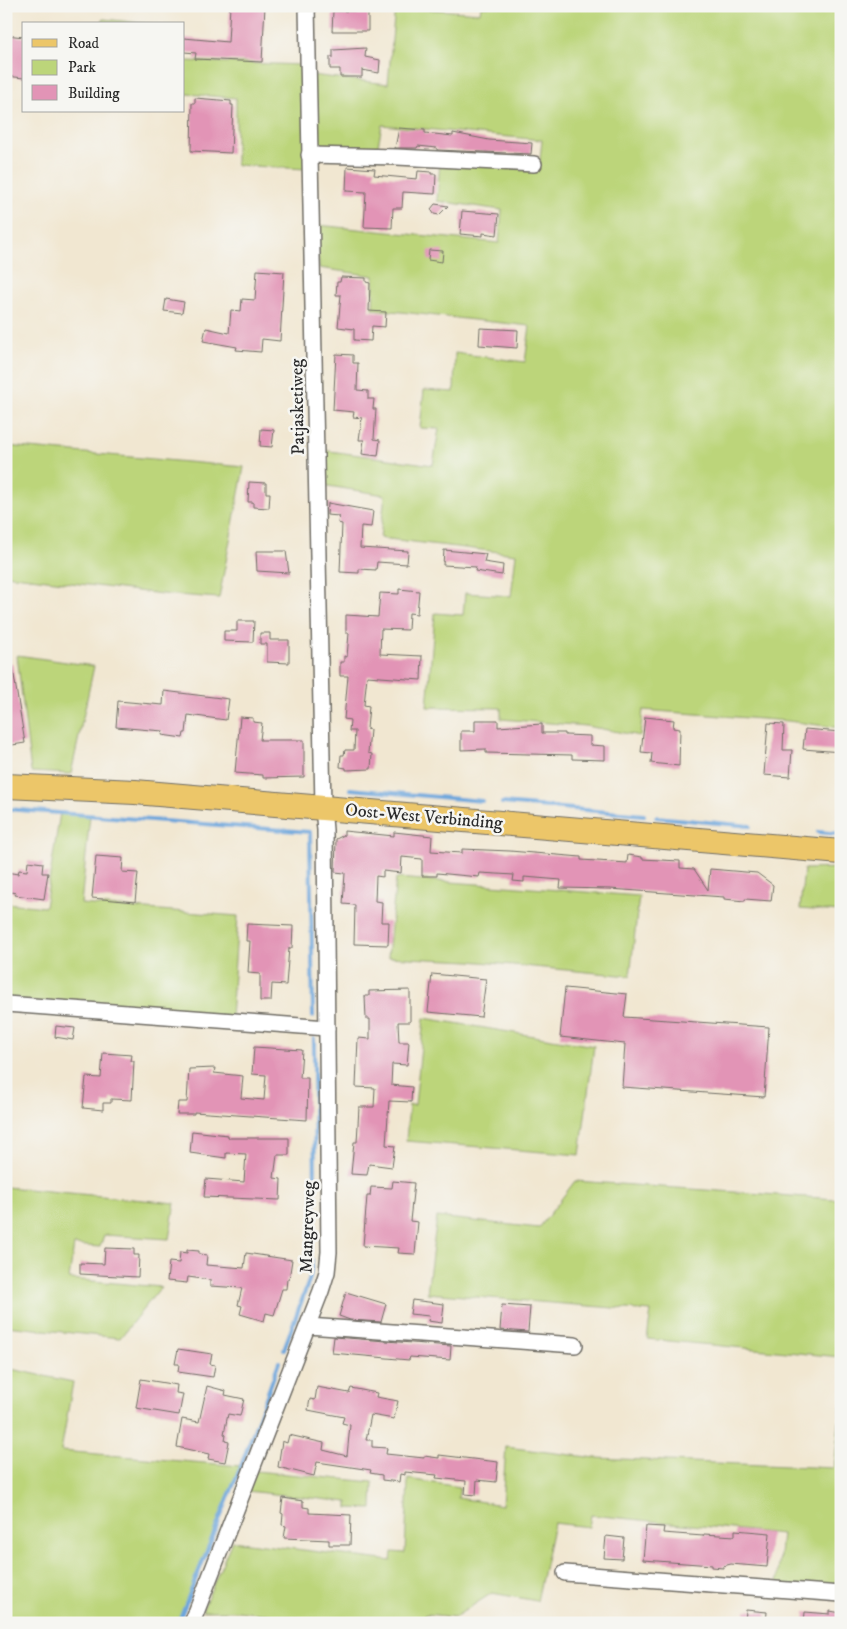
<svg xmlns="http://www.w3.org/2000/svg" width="847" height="1629" viewBox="0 0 847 1629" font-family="'IM FELL DW Pica',serif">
<rect width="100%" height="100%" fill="#f6f6f2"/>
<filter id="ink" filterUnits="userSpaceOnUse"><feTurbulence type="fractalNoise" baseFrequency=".02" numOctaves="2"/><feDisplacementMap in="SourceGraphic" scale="10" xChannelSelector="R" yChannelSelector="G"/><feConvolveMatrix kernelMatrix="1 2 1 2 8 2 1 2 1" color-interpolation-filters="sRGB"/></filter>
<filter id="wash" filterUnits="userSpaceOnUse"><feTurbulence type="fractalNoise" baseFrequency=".0096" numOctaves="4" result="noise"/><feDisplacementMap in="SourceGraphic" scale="20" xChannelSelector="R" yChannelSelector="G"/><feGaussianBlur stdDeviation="1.12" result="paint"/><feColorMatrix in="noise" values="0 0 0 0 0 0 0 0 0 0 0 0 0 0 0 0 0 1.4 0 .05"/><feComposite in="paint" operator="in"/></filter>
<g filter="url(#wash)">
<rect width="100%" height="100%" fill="#f1e7d1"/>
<g fill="#bcd57a" stroke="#748052">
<path d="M481,6h360v722l-53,-7 -145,-11 -3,26 -54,-10 -85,-7v-11l-74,-1 8,-94 28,2 2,-22 46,3 5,-42 -136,-16 5,-43 -63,-10v-35l111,15 6,-36 -19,-1 4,-38 30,2 1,-39 70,9 5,-36 -157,-17 1,-33 -55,-8 -2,-43 182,18 3,-33 -65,-9 3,-40 99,8 3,-29 -160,-15 -5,25 -61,-2 -5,-73 77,9 7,-77 85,6z"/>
<path d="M103,19l49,5h-50z"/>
<path d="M184,55l1,6 118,4 3,104 -70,-4v-67l-49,-4 -3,4z"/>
<path d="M6,446l238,21 -25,131 -57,-4 -156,-19z"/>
<path d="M17,655l77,11 -23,108 -40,-2z"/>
<path d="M60,813l30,2 -9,89 157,12 -7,102 -225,-18v-97l39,4z"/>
<path d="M841,868v44l-41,-3 4,-40z"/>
<path d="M396,878l243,18 -9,80 -160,-15 -82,-4z"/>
<path d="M424,1018l170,28 -14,109 -174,-14 3,-36h6z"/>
<path d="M575,1181l260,18 6,-7v165l-194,-18 4,-28 -224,-18 10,-76 102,11z"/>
<path d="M6,1187l169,16 -6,36 -65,-4 -4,12 -26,-2 -5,34 92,8 -41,51 -114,-12z"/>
<path d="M6,1368l67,14 -12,69 180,15 -63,157h-172z"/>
<path d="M841,1405v185l-64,-5 5,-51 -191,-19 -2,12 -35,-4 -17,78 -45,-8 -37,24 -29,-3 -3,9h-81l-105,-12h-35l30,-70 159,20 1,-9 13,1 3,-74 52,8 -2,11 44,7 4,-58 90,11 238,10z"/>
<path d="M255,1471l118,11 -1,27 -24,-1v-6l-101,-11z"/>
</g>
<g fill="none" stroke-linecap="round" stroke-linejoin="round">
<g stroke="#6ca5db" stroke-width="4">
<path d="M350,789l132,12"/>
<path d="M502,803l142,12"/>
<path d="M6,809l304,23 3,184"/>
<path d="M656,817l94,9"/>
<path d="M818,832l23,2"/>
<path d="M313,1239l2,-30 -1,-170"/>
<path d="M284,1349l26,-71 2,-18"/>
<path d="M178,1623l63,-157 38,-104"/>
</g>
</g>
<g id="blocks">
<g fill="#e294b6">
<path d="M230,6h35l-3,56 -67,-3 1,-6 -12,-1v-14l44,4z"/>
<path d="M333,11h35v20h-36z"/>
<path d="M6,35l18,2v41l-18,-2z"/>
<path d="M366,48l-1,9 15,3 -1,13 -17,-3v7h-22v-8h-10v-12h3v-7z"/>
<path d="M195,98l36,3v4h2l-2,48 -40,-2 1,-48h3z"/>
<path d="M399,128l26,2v3l28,3v-3l36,7 43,3 -1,11 -94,-4v-2l-19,-2 -1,2h-22z"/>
<path d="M347,167l28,2 -1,6 43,4 1,-8 13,1v2h5l-1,20 -32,-2 -1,16h-9l-1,20 -28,-1 2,-35 -20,-1z"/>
<path d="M435,204l13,2 -9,9 -5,-1 -3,-5z"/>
<path d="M462,211l37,3 -2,21 -14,-2v3l-23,-2z"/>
<path d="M429,250l14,1 -1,11 -14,-2z"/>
<path d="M257,270l27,2 -4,69 -18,-2 -1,13 -25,-2 1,-3 -34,-6 3,-13 23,5 2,-23 10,1 1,-12 13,1z"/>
<path d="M341,277l25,1v4l4,1 -1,28 17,1 -1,15 -13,-1 -1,15 -17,-1v-11l-16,-2 3,-32h-5l1,-13h3z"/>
<path d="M166,299l18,3 -2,11 -18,-2z"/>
<path d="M480,328l38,2 -1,18 -38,-3z"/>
<path d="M336,354l17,1v8h5l-1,27 11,1v8h6l-1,10h3l-2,30 6,1 -2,16 -16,-2 2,-14h-5l3,-22 -9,-1 1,-5 -21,-2z"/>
<path d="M261,429l13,1 -2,17 -12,-1z"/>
<path d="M249,482l17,1v10h4l-1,15 -16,-1v-5h-5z"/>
<path d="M328,503l45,8 -2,16 -10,-1 -1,22 48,3 -1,13 -30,-2 -1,8 -17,-1v4l-19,-1 2,-48 -4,-1 1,-7 -12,-1z"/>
<path d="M444,550l42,4 -2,8 19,3 -1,10 -27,-4 1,-4 -33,-2z"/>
<path d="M256,551h30l3,22 -32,-2z"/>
<path d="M399,589l20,2 -2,23 -8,-1 -1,17 -27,-1 -1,25 42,2 -1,24 -54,-4 -3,29 5,1 -2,23 3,1 -2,23 4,1 -1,15 -25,1v-2l-6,-1 1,-12h3l1,-5h9l1,-19h-6l1,-11 -6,-1 4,-43h-8v-14h4v-6l3,1 2,-24h-3v-18l32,2 2,-24 19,1z"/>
<path d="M237,621h17l-1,21 -29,-1v-10h13z"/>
<path d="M260,633h10v7h19v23l-22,-1v-18h-7z"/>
<path d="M12,663l13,80 -19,3v-82z"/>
<path d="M164,691l65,8 -3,21 -38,-5 -2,18h-2l-1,5 -21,-3 1,-4 -47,-4 2,-26 45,4z"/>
<path d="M240,717l13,1v4l9,1 -2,17h44v37l-41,1v-3l-28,-2z"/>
<path d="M645,717l29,3 -1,8 7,1 -1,37 -28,-3 1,-10 -11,-1z"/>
<path d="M475,720h23v7l44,-3v9h23v2l25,1v9l15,1v14l-33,-1v-4l-86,-2v-4l-25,1v-19h14z"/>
<path d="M768,723l16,1 -1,26h9l-2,27 -26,-2z"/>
<path d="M805,729l36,3v20l-38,-3z"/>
<path d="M344,831l50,5v-4l38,4 -1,15 31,2v-4l48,2 71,6v3l32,2 14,1 1,-8 14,2v2l38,2v7l14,1 14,21 2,-21 47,4 16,12 -2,16 -26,-2v2l-21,-2v-2l-114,-8 -50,-1 1,-8 -37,-3v5l-11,-1 1,-6 -34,-2 -1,4 -42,-4v3h-15v-17l-20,-2 -1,16 -18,-2v6l-7,-1 -1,25 7,1 -1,20h8l-1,23 -34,-1 1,-39 -12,-1 2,-31 -10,-1 1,-33 8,-4z"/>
<path d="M96,856l27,2 -1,14 16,1 -3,29 -43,-4z"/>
<path d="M28,861l15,2 -1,10h6l-4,26 -29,-4 1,-2 -10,-2v-19l12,2 1,-4 8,1z"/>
<path d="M247,924l46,2 -1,22h-3l-3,37 -14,-1 -1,17h-11v-27l-12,-1 2,-32h-4z"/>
<path d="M432,974l54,5 -5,38 -53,-5z"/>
<path d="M565,988l62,6 -3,23 145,10 -5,70 -142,-10 3,-43 -65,-7z"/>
<path d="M410,990v32h-12l1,20h10l-2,23 -15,-1 -1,21 21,2 -1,15 -22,-1 -3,44 9,1 -3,21 -23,-3 -2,11 -16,-1 3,-32h3l2,-35h15l1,-19 -19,-1 2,-49 12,1v-20h-4l-1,-23h4v-5z"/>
<path d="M56,1026l19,2 -2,12 -18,-3z"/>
<path d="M254,1047l48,3 -2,28h8l-1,42 -113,-8v2h-17l1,-12h9l2,-33 26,-1 -1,5 29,3 -2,22 23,2 2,-25 -14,-1z"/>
<path d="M103,1053l29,2 -1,6h3l-2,39 -21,-1v4h-8v7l-20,-2 3,-31 15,1z"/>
<path d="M192,1131l36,4v3h61v17h-12l-3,23 7,1 -1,21 -76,-3 2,-18 38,3 2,-28 -20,-1v5l-36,-5z"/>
<path d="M393,1181l21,2 -4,38 8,1 -3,32 -17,-1 1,-5 -36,-2 4,-50h3l1,-9 21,1z"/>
<path d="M105,1248l29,1v6h5l-1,22 -58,-3v-11l24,1z"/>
<path d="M187,1250l12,1v3l8,1 -1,10 38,3 2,-15 46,7 -3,19h-2l-1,10h-4l-8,26 -8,-2 -2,8 -24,-7 2,-8 -4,-1 4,-17 -32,-2v-6l-22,-3 -1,6 -20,-2 2,-19 10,1 1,-11 7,1z"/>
<path d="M346,1292l40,12 -5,18 -31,-2 -11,-4z"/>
<path d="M412,1300l32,4 -2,19 -14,-2 1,-5 -19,-2z"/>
<path d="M502,1305l28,2 -2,25 -28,-2z"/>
<path d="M334,1337l117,9 -1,14 -40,-3 -1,3 -77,-7z"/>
<path d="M178,1349l34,5 -2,10 5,1 -2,12 -35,-5 1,-8h-4z"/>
<path d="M141,1379l36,6 -1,8 7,1 -4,21 -43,-7z"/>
<path d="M207,1386l19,5 -1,4 19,4 -4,17 -12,-2 -4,20 2,1 -1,6 4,1 -4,20 -17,-3 1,-5 -32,-7 5,-28 17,3z"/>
<path d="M317,1387l32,6 2,-5 26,5 -1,4 22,4 -4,18 -23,-4 -5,25h6v7l15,1 -1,6 38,4v-2l15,2v-3l59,7 -2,20 -19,-2 -1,15 -11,-1 1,-13 -30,-3 1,-3 -32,-3v3l-5,-1 -1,8 -17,-2v-5l-12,-2 1,-3 -54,-8 -3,14 -36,-9 4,-26 5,2 2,-8 35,8 -1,7 24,6 3,-31 -8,-2 2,-6 -36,-7 2,-11 5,1z"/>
<path d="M283,1498l20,3v6l6,1v5l42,2 -1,30h-21v-5l-45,-2 2,-12 -4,-1 1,-11 -2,-1z"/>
<path d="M646,1526l18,1 -1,6 40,3 1,-2 31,2v-6l35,3 -3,34 -36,-3 -8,2v2l-11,-1v-2l-69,-5z"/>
<path d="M606,1536l18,2 -2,21 -18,-1z"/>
<path d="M746,1610l21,2 -1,11h-21z"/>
<path d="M830,1611l11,2v10h-37l1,-11 25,2z"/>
</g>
</g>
</g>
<g filter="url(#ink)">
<use href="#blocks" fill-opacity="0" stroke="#706d65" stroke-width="1"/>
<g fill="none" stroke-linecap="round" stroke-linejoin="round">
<defs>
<g id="minor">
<path d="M309,155l88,2 137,7"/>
<path d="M6,1004l321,24"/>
<path d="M308,1326l267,19"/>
<path d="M565,1573l276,21"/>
<path d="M192,1623l129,-332 6,-19 2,-20 -4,-422 -2,-23 -16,-801"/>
</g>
<path id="primary" d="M6,786l129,6 706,60"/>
</defs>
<use href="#minor" stroke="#706d65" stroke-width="18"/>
<use href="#primary" stroke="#706d65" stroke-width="26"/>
<use href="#minor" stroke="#fff" stroke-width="15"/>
<use href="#primary" stroke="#ecc669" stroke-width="24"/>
</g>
</g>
<g text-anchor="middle" stroke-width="5" stroke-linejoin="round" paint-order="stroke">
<g font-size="18" fill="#2b2b2b" stroke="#f6f6f2">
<text transform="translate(297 407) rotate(-91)" y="6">Patjasketiweg</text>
<text transform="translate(424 816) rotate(5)" y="6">Oost-West Verbinding</text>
<text transform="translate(307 1227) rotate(-88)" y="6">Mangreyweg</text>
</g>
</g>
<rect width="847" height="1629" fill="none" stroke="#f6f6f2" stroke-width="25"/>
<rect x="22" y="22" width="162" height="90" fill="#f6f6f2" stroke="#a5a5a2"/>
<rect x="32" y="39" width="25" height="8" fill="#ecc669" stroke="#a5a5a2"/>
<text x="68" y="48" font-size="15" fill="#2b2b2b">Road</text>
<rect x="32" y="60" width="25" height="15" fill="#bcd57a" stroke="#a5a5a2"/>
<text x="68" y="72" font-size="15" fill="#2b2b2b">Park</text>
<rect x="32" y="85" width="25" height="15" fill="#e294b6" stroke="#a5a5a2"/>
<text x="68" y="98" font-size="15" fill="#2b2b2b">Building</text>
</svg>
